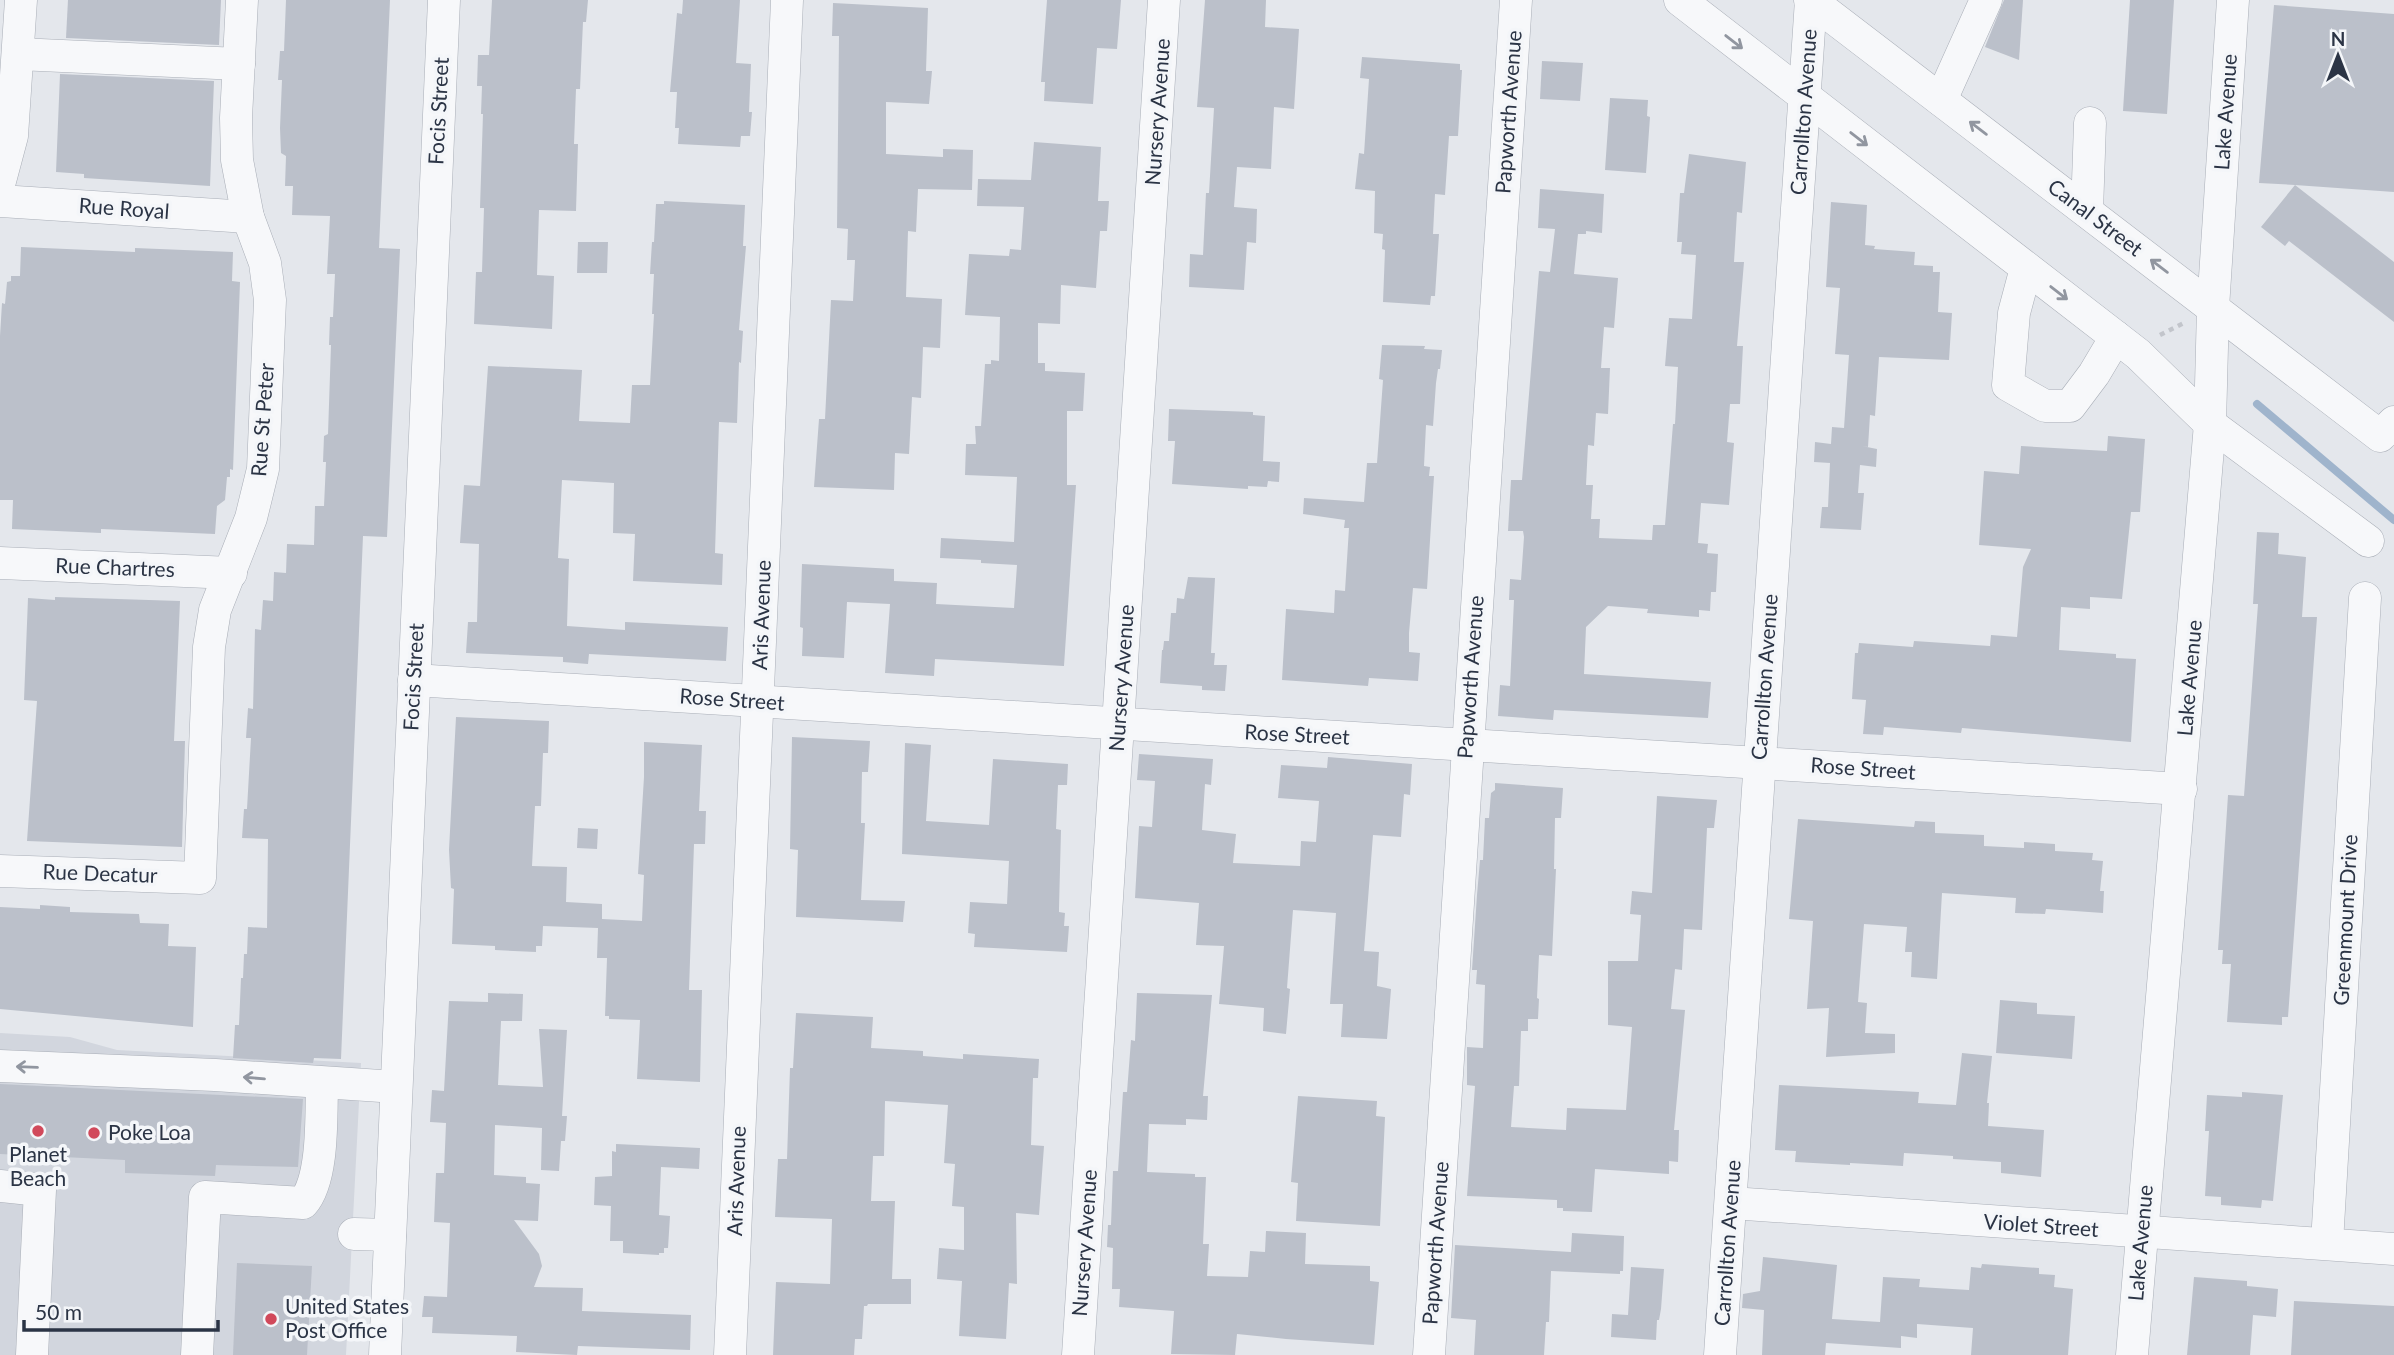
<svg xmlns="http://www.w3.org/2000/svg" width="2394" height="1355" viewBox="0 0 2394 1355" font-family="Lato,sans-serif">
<rect width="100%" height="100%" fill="#e4e7ec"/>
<path fill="#d2d6de" d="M0,1033l70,4 47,13 244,13 -15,292h-346z"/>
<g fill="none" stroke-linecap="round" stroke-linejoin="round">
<path stroke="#9fb4cc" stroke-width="8" d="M2257,404l137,116"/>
</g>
<g fill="#bbc0ca">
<path d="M68,0h153l-2,45 -153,-7z"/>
<path d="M286,0h104l-11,248 21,1 -13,288 -24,-1 -22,523 -27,-1 -1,5 -80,-5 2,-33h4l2,-47h2l1,-24h3l1,-27 19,1 1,-89 -26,-1 2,-29h3l4,-71h-5l2,-30 5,1 2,-80 6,1 2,-30 10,1 1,-29 12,1 1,-29 27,1 1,-39h9l2,-44h-3l1,-26 4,-2 3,-89h-2l1,-28h3l2,-43h-8l3,-58 -38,-1 1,-29h-8l1,-30 -5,-3 -1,-25 2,-48h-4l2,-29h4z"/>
<path d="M492,0h96l-2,22h-3l-3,67h-4l-2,55h4l-2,67 -37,-1 -2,65 17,1 -2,53 -78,-5 2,-52h6l2,-64h-4l3,-94h-2l1,-28h-5l1,-31h11z"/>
<path d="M683,0h57l-4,63 15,1 -2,48h3l-2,24h-9l-1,11 -62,-3 1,-16h-4l2,-36h-7l7,-79 5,1z"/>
<path d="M1047,0h74l-4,49 -20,-1 -4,56 -49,-3 1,-19h-4z"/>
<path d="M1205,0h61l-1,27 34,2 -5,80 -20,-2 -3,62 -34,-2 -3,40 23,2 -1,34 -9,-1 -3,48 -55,-3 1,-33 13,1 3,-62h3l5,-85 -17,-1z"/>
<path d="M2004,0h19l-4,60 -34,-13z"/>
<path d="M2130,0h44l-7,114 -44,-3z"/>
<path d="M833,3l95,5 -2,63h6l-3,33 -43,-2v52l57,3v-8l30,1 -1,40 -54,-1 -2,43 -8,-1 -2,66 36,2 -2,49 -17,-1 -2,51 -9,-1 -3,57 -14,-1 -1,37 -80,-3 5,-68h6l6,-119 22,1 2,-41h-8l1,-31 -11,-1 2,-192h-7z"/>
<path d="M2274,5l120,9v178l-99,-7 99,77v60l-105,-81 -4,5 -24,-19 34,-42 -36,-2z"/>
<path d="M1362,57l98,7v6h2l-4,66h-9l-4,59 -10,-1 -2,40h6l-4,62h-4l-1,9 -47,-3 2,-52 -3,-1 1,-15 -9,-1 1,-42 -20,-2 4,-36 5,1 5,-75 -9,-1z"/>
<path d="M1542,61l41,2 -3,38 -40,-2z"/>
<path d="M60,74l154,7 -4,105 -126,-8v-4l-28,-2z"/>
<path d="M1610,98l38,2 -1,16 3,1 -4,56 -41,-3z"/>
<path d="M1034,142l67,5 -3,54h11l-2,30h-7l-4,57 -35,-3 -1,39 -22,-1v40h7v8l40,2 -2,38h-16v74h9l-12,181 -129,-7 -1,17 -49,-3 5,-69 -43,-2 -3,56 -42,-2 1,-28 -3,-1 2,-63 92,5v12l43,2 -1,21 78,4 3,-43 -36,-2v-3l-41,-2 1,-20 73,4 3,-65 -52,-2 1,-31h10l-1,-18h6l4,-62h6v-4l8,1 1,-44 -35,-2 4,-61 40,2 1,-7 11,1 3,-43 -47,-1 1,-27 53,1z"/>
<path d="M1689,154l57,8 -4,51 -5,-1 -3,50h10l-7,84h6l-3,58h-10l-3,38 7,1 -5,62 -28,-2 -3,40 10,1 -1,9 11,1 -2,38h-5l-1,19 -11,-1v7l-52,-4 1,-4 -40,-3 -22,21 -2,47 127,8 -3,36 -154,-8 -1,10 -55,-4 2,-31 10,1 4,-86h-5l1,-21 11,1 3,-43 -1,-6h-15l3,-51h11l17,-209 11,1 5,-43 -17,-1 2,-39 64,5 -2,39 -16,-2v3h-8l-4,40 44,4 -4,50 -10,-1 -3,41h9l-2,46 -12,-1 -2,33 -6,-1 -2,40h7l-2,34h9l-1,19 53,2 1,-15h12l8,-101h2l3,-57 -13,-1 4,-48 23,1 4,-64 -15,-1 1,-12h-5l3,-49h4z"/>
<path d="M664,201l81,4 -2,41h3l-7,84 4,1 -2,32 -2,-1 -2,61 -18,-1 -4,131 8,1 -1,31 -89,-4 2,-47 -22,-1 1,-50 -52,-3 -4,78 11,1 -2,67 58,4v-8l103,5 -2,34 -137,-7 -1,10 -25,-2v-5l-97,-4 2,-31h9l2,-78 -19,-1 4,-58 16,1 8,-120 94,4 -3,51 51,2 2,-38h18l4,-71h-2l2,-40h-4l2,-32h2l2,-38h8z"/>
<path d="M1831,202l36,3 -2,40 10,1 -1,3 41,3 -1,13 19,1v6h7l-2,40 14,1 -3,47 -70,-3 -4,59 -5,-1 -2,32 -6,-1 15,3 -1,18 -16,-2 -2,28h6l-3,37 -41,-2 2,-21h6l2,-44 -16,-1 1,-20 16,2 1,-17 12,1 5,-73 -14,-1 5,-66 -14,-1z"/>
<path d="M578,242h30l-1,31h-30z"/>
<path d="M21,247l114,5v-4l98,4 -1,29 8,1 -7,188 -3,-1v8h-3l-2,23 -8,6 -2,28 -114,-5v4l-89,-4 1,-29h-13v-164l2,-33 3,1 2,-22 4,-1v-5h9z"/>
<path d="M1382,345l43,1 -1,3 18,1 -2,19h-2l-2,14 -3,43 -7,-1 -2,41 6,1 -1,9h5l-7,113 -14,-1 -4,45v19l11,1 -2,28 -49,-3 -1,8 -86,-6 4,-71 48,4 1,-23 10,1 4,-63h-5l1,-8 -42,-6 1,-16 60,4 3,-39h10l6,-83 -4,-1z"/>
<path d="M1169,409l84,3v3l12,1 -2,45 17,1 -1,20 -11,-1 -1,6 -19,-1v3l-76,-5 3,-43h-7z"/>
<path d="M2108,436l37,3 -5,73h-9l-9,87 -32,-2v12l-29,-2 -2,43 57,4v4l20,1 -5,83 -169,-14 -1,5 -77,-6 -1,8 -20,-1 3,-34 -14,-1 3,-46h3l1,-10 54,4 1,-6 76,5 1,-11 26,2 6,-70 8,-18 -52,-4 5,-74 35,3 2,-28 86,5z"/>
<path d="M2257,532l22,1 -1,21 28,3 -4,60h15l-29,400h-6v8l-55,-3 4,-58h-9l1,-14h-5l10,-155 16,1 14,-192h-5z"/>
<path d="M1188,577l27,1 -4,75h4l-1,12h13l-2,26 -23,-1v-4l-42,-3 2,-33h1l1,-9h5l2,-28h5l1,-15 7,1z"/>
<path d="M55,597l125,4 -6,140h11l-3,106 -155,-6 10,-140 -13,-1 4,-102 27,2z"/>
<path d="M456,717l93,4 -1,32h-5l-2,53h-6l-3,60 35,1 -1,35 36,2v15l40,2 2,-46 -6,-1 6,-97v-35l58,3 -3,66h7l-1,33h-11l-5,146h13l-2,92 -63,-3 3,-59 -31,-1v-3h-4l2,-58h-10l1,-30 -55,-2 -1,20h-6v6l-41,-2v-4l-43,-2 2,-55 -3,-1 -2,-38z"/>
<path d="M792,737l78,4 -2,31h-6l-1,51h4l-4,77 44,1 -2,21 -107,-5 2,-67 -8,-1z"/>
<path d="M905,743l26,2 -5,76 63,4 4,-66 75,5 -1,21h-9l-2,44 5,1 -2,78v4l6,1 -1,13h5l-2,26 -93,-5 1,-13 -7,-1 2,-31 37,2 2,-43 -107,-7z"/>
<path d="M1139,754l74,5 -2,26 -6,-1 -3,46 34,4 -3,29 67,3 1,-25 15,1 3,-41 -41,-3 3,-33 46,3 1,-11 84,7 -2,31 -6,-1 -3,43 -28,-2 -9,116 15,1 -2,34 14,3 -4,50 -46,-2 2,-33h-13l6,-91 -43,-3 -6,78 3,1 -4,45 -23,-3 1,-23 -45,-4 5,-58 -28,-1 3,-42 -64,-5 4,-72 13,1 3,-46 -18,-1z"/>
<path d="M1495,783l68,5 -2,30h-6l-1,51h2l-4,87 -13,-1 -2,43 2,1 -1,20h-10v12h-7l-2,55h-5l-3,41 55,3 1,-22 59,2 6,-83 -24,-2v-64h30l3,-46 -11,-1 2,-23 20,2 5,-97 60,4 -3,28h-7l-5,102 -18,-1 -2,41 -7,-1 -4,40 14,1 -11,120h5l-1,32 -9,-1v13l-74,-5 -3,43 -29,-1v-3h-6v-8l-90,-4 8,-110 -8,-1v-38l16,1 2,-63 -9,-1 1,-14h-5l5,-75 3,-35h3l2,-42h4l2,-25 4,-3z"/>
<path d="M1798,819l116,8 1,-6 20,1v11l49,2v11l40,2v-6l31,2v7l38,2 -1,7 11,1 -3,30h4l-1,22 -57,-4 -1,5 -30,-1 1,-15 -74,-5 -5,86 -26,-2 1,-25h-7l2,-25 -43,-3 -6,78 9,1 -2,30 30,1v19l-69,4 3,-49 -22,1 6,-88 -24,-2z"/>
<path d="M578,828l20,1 -1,20 -20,-1z"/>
<path d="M40,905l30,2v5l69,2 1,9 29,1 -1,22 28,1 -3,80 -193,-18v-102l40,2z"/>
<path d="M488,993l35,1 -1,27h-21l-3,64 45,2 -4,-58 28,1 -5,86h5l-2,25h-4l-2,30 -18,-1 1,-42 -47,-3 -1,50 32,2v6l14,1 -2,37 -24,-1 25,34 3,12 -8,21 49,1 -1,23 109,4 -1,35 -112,-4 -1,9 -61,-3 1,-16 -85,-3 1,-16h-11l2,-21 23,1 3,-74 -16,-1 2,-49h8l2,-50 -16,-1 2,-32 12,1 5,-90 39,1z"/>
<path d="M1137,993l75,2 -9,101h5l-1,24 -21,-1v6l-37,-1 -2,48 48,2v3h11l-3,67h6l-2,32 41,1 2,-26 15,1 1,-21 40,2 -1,31 65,2v15l9,1 -5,63 -88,-6 -49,-5 -2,21 -64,-1 3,-43 -55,-4 1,-18h-8l1,-41 -6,-1 1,-22h3l2,-54h5l5,-79h4l4,-52 4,1z"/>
<path d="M2000,1000l37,3v11l38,2 -3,43 -76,-6z"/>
<path d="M796,1013l77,4 -2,31 52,3v5l40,3v-5l76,5 -1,19h-5l-2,67 13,1 -5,69 -23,-2 1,71 -8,-1 -3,56 -47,-3 3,-55 -25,-2 2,-31 25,2v-43l-12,-1 3,-42 -11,-1 4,-58 -63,-4 -1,55h-11l-2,45h24l-3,78h19v25h-43l-1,2h-3l-2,33h-7l-1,16h-81l3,-73 54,2 2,-65 -57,-2 3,-58h9l3,-91h3z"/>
<path d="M1962,1053l30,3 -5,47h2l-1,23 56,4 -3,47 -40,-4v-11l-48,-3v-3l-49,-3 -1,13 -53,-3v2l-55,-3 1,-11 -21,-1 4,-65 140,7 -1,11 38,2z"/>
<path d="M0,1084l303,15 -5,68 -82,-2 -1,11 -90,-3v-13l-125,-6z"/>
<path d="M2242,1092l41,3 -10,106 -11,-1 -1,8 -40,-3v-8l-16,-1 4,-65h-4l2,-36 35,2z"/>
<path d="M1298,1096l79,5 -1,15 9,1 -5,109 -84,-5 2,-38 -7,-1z"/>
<path d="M616,1144l84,4 -1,21 -38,-2 -2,48 11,1 -2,32h-4v5h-5v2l-36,-2v-12h-13l1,-35 -17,-1 1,-28 17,-1v-25l4,1z"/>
<path d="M1572,1233l52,3 -1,35h-3v3l-69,-3 -2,51h-3l-2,33h-70l2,-35 -25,-2 4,-73 116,7z"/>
<path d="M1763,1257l74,8 -5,54 48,3 3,-45 37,2 -1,8 50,3 2,-23 10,1 1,-4 57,4v6l16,1 -1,12 19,2 -5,66h-97l2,-27 -56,-4v14l-16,-2v12l-75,-5 -1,12h-63l2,-45 -22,-2 1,-14 17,-3z"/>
<path d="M237,1263l75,3 -5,89h-74z"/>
<path d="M1631,1267l33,2 -3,40 -2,11h-2l-1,20 -45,-3 1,-23 16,1z"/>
<path d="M2194,1277l53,4v5l31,3 -2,28 -23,-2 -3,40h-63z"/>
<path d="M2294,1301l100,5v49h-103z"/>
</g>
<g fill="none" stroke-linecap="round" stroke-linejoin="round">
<defs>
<g id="minor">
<path d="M1680,0l458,354 72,70 158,117"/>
<path d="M1810,0l570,436 14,-14"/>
<path d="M18,54l221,10"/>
<path d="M1941,100l45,-100"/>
<path d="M0,181l12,-45 9,-136"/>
<path d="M0,201l248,16"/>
<path d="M2087,211l3,-88"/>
<path d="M2026,268l-12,45 -6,72 37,21h25l24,-32 22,-37"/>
<path d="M0,563l231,10"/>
<path d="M414,680l1767,109"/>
<path d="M0,871l200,7 9,-231 6,-37 36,-92 12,-49 7,-169 -5,-37 -17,-46 -11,-57 -1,-42 6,-118"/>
<path d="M0,1066l215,9 181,12"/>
<path d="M0,1186l40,4 -8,165"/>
<path d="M1731,1203l663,46"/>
<path d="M354,1234l36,1"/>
<path d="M2327,1243l38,-645"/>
<path d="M197,1355l8,-158 98,6c21,-24 18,-87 19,-119"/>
<path d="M385,1355l59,-1355"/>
<path d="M730,1355l57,-1355"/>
<path d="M1078,1355l86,-1355"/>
<path d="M1429,1355l87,-1355"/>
<path d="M1720,1355l91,-1355"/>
<path d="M2132,1355l78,-931 3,-116 20,-308"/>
</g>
</defs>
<use href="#minor" stroke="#a9aeb7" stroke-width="33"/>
<path stroke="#c2c5cb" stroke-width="4.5" stroke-dasharray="5 5" stroke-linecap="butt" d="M2160,335l24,-12"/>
<use href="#minor" stroke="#f7f8fa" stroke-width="32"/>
</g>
<defs><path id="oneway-shaft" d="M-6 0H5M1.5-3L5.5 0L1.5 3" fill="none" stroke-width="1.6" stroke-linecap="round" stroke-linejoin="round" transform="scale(1.75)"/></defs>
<g stroke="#9196a0">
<use href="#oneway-shaft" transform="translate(1734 42) rotate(38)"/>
<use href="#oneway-shaft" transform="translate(1978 128) rotate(-143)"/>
<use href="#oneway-shaft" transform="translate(1859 139) rotate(38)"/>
<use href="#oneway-shaft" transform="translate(2159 266) rotate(-143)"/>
<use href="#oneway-shaft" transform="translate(2059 293) rotate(38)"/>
<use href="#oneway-shaft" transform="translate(27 1067) rotate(-178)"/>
<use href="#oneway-shaft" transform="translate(254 1078) rotate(-175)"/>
</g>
<g fill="#d1495b" stroke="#f4f6f9" stroke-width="2.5">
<circle cx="38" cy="1131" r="7"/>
<circle cx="94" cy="1133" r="7"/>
<circle cx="271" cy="1319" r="7"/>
</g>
<g text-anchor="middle" stroke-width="7" stroke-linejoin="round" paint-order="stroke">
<g font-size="21" fill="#2b3445" stroke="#f4f6f9">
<text transform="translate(439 111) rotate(-87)" y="7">Focis Street</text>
<text transform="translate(1158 112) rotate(-86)" y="7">Nursery Avenue</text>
<text transform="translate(1509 112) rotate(-86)" y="7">Papworth Avenue</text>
<text transform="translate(1804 112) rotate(-86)" y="7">Carrollton Avenue</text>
<text transform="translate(2226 112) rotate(-86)" y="7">Lake Avenue</text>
<text transform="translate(124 209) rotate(4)" y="7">Rue Royal</text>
<text transform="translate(2095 218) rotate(37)" y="7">Canal Street</text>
<text transform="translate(263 420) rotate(-86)" y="7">Rue St Peter</text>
<text transform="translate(115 568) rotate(2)" y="7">Rue Chartres</text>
<text transform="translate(762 615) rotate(-88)" y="7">Aris Avenue</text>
<text transform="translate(414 677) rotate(-87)" y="7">Focis Street</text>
<text transform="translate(1471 677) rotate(-86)" y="7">Papworth Avenue</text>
<text transform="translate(1765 677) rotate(-86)" y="7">Carrollton Avenue</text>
<text transform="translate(1122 678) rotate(-86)" y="7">Nursery Avenue</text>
<text transform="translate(2190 678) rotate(-85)" y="7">Lake Avenue</text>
<text transform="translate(732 700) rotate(4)" y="7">Rose Street</text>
<text transform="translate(1297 735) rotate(3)" y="7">Rose Street</text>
<text transform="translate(1863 769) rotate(4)" y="7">Rose Street</text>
<text transform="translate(100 874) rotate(2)" y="7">Rue Decatur</text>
<text transform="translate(2346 920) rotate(-87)" y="7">Greenmount Drive</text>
<text transform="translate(737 1181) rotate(-88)" y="7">Aris Avenue</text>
<text transform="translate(2041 1226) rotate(4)" y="7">Violet Street</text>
<text transform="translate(1085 1243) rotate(-86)" y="7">Nursery Avenue</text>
<text transform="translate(1436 1243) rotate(-86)" y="7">Papworth Avenue</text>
<text transform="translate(1728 1243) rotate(-86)" y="7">Carrollton Avenue</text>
<text transform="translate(2141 1243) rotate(-85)" y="7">Lake Avenue</text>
</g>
<g font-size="21" fill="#2b3445" stroke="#f4f6f9" text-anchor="start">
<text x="108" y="1140">Poke Loa</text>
<text x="38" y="1162" text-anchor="middle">Planet<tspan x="38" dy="24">Beach</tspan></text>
<text x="285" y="1314">United States<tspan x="285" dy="24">Post Office</tspan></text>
</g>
</g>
<g transform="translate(2338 56)" stroke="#f4f6f9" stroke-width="5" paint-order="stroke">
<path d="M0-5L12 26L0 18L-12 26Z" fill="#2b3445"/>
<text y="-10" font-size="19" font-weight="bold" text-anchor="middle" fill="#2b3445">N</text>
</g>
<path d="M24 1320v10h194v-10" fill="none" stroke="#2b3445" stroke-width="3.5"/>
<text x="35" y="1320" font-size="21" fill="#2b3445" stroke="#f4f6f9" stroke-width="5" paint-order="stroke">50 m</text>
</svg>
